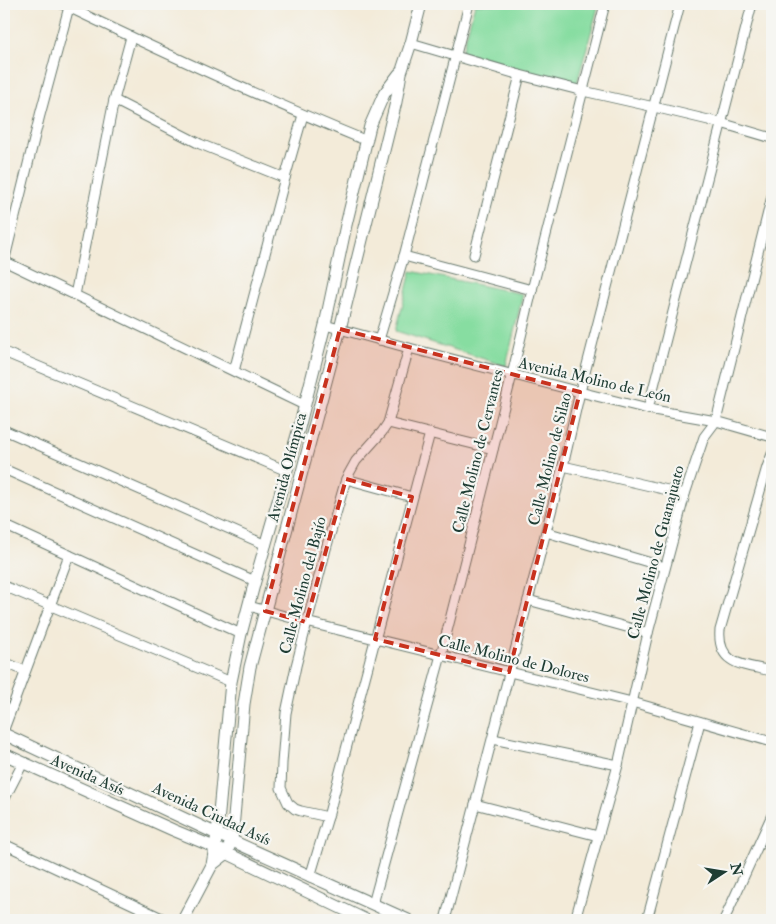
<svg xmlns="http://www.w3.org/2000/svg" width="776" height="924" viewBox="0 0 776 924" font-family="'IM FELL Double Pica',serif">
<rect width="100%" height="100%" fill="#f6f6f2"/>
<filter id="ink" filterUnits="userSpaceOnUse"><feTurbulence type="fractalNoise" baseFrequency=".02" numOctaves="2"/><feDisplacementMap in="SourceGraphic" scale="10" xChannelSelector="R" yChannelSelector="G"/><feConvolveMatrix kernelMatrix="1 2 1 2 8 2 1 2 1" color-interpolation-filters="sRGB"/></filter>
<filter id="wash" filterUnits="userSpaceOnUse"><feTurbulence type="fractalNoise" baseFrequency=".0096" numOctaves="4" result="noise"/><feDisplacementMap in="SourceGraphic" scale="20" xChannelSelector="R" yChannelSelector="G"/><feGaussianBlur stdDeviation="1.12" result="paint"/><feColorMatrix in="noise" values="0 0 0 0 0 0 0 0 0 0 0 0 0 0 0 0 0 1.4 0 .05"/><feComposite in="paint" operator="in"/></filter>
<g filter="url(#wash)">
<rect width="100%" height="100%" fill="#f3ebd9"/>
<g fill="#87dda1" stroke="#538d6a">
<path d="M475,4h124l-23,83 -115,-32z"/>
<path d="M411,271l112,23 -17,72 -110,-35z"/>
</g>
</g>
<g filter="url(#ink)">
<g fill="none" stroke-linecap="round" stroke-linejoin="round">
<defs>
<g id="minor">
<path d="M62,4c100,48 202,95 305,137"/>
<path d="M411,43l109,32 63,16 71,16 67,16 51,15"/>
<path d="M114,100l86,44 85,34"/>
<path d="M474,255l46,-180"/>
<path d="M404,256l128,34"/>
<path d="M4,261l300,144"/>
<path d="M4,262l36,-147 29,-108"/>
<path d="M75,295l39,-195 17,-63"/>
<path d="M325,325l84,23 171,44 68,17 68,12 56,16"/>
<path d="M379,340l25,-84 65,-252"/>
<path d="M4,352l283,119"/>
<path d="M234,371l51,-193 18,-63"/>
<path d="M648,409l104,-405"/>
<path d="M388,423l105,26"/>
<path d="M4,430l262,115"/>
<path d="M772,454l-5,13 -47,163c-3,36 25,35 52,41"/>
<path d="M563,466l122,28"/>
<path d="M4,469l251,112"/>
<path d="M346,479l66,18"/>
<path d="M4,525l237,109"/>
<path d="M546,532l119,35"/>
<path d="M4,586l227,96"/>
<path d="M528,600l120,33"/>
<path d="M249,606l57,16 326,80 140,40"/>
<path d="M4,662l21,9"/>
<path d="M4,729l65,-174"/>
<path d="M493,739l125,26"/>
<path d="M4,800l19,-37"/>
<path d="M475,804l123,32"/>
<path d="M328,817l-27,-6 -6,-2 -7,-6 -7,-15 1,-25 4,-50 10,-47 30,-117 20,-70 10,-18 26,-29 6,-9 21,-75"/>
<path d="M4,844l162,76"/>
<path d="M310,877l18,-60 102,-384"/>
<path d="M373,904l68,-249 71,-280 20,-85 73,-286"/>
<path d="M445,920l118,-454 17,-74 100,-388"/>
<path d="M575,920l43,-155 30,-132 37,-139 19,-57 12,-16 56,-225"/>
<path d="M647,920l53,-198"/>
<path d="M724,920l48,-105"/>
</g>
<g id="tertiary">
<path d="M4,734l213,100 191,86"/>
<path d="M4,754l169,76 41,17 152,73"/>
<path d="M212,865l14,-11 6,-14 12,-136 6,-37 90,-338 56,-227 5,-29 10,-30 10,-39"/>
<path d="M183,920l29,-55 5,-31 14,-152 10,-48 14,-53 44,-153 26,-103 21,-100 24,-99 14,-32 15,-20"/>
</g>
</defs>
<use href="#minor" stroke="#697a6e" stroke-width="11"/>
<use href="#tertiary" stroke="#697a6e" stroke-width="13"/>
<use href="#minor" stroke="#fff" stroke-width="9"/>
<use href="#tertiary" stroke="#fff" stroke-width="11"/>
</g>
</g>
<path fill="#c8321e" fill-opacity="0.2" stroke="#c8321e" stroke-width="4" stroke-dasharray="10 6" stroke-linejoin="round" d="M340,329l240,63 -71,280 -134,-33 37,-142 -66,-18 -40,143 -41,-11z"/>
<g text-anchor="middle" stroke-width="4.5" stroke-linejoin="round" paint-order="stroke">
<g font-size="16" fill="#1f3d34" stroke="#f6f6f2">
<text transform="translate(595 379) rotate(13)" y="6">Avenida Molino de León</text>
<text transform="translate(477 451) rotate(-76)" y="6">Calle Molino de Cervantes</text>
<text transform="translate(549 459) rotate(-76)" y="6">Calle Molino de Silao</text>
<text transform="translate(286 467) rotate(-75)" y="6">Avenida Olímpica</text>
<text transform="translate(655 552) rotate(-75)" y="6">Calle Molino de Guanajuato</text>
<text transform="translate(302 585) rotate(-75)" y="6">Calle Molino del Bajío</text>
<text transform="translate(514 658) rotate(14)" y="6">Calle Molino de Dolores</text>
<text transform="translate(88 774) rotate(24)" y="6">Avenida Asís</text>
<text transform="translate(212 813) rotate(25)" y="6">Avenida Ciudad Asís</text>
</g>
</g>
<rect width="776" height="924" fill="none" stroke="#f6f6f2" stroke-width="20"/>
<g transform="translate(724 872) rotate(78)" stroke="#f6f6f2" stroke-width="4" paint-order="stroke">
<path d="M0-4L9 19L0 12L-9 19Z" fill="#1f3d34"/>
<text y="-8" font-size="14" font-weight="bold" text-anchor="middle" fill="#1f3d34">N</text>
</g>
</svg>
